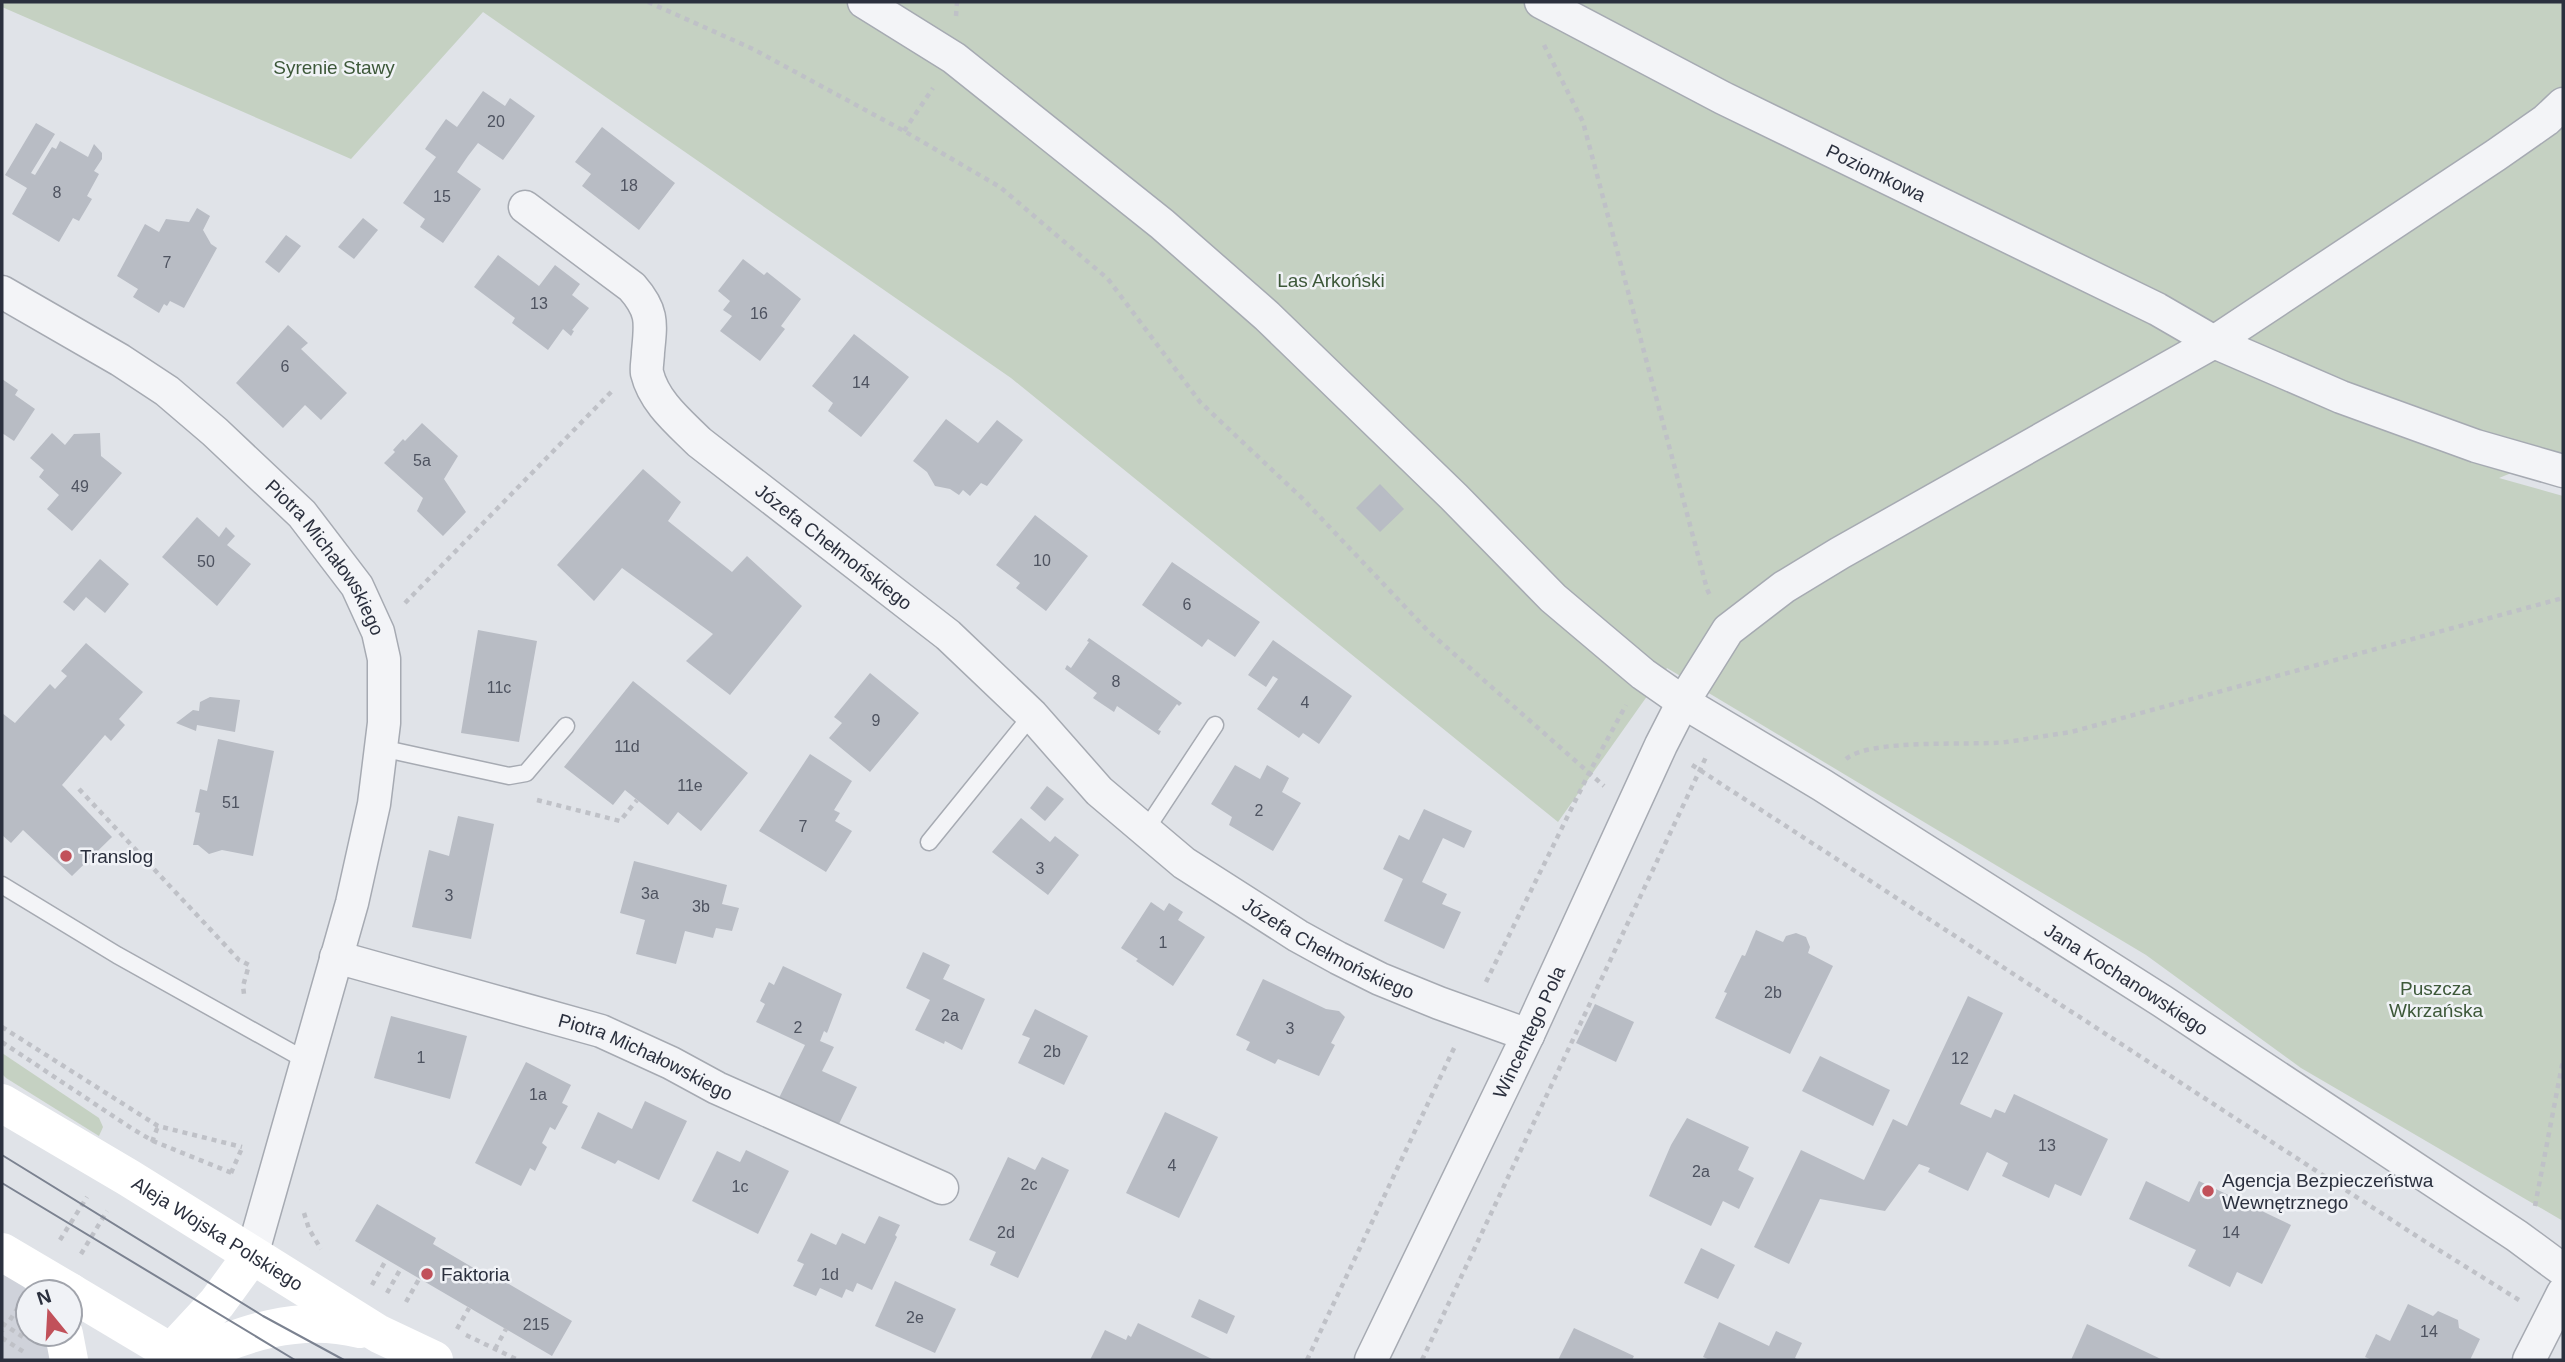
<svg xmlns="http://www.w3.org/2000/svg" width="2565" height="1362" viewBox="0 0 2565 1362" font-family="Arial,sans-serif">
<rect width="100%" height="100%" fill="#e0e3e8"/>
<path fill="#cfd2da" d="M2,1267l13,8 13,17v42h29l3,26h-58z"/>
<g fill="#c5d1c2">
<path d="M2,2h2561v450l-64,26 64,18v725l-262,-153 -155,-113 -479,-287 -109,154 -547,-444 -528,-366 -132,147 -349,-152z"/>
<path d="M2,1053l97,65 4,9 -4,9 -93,-58 -4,-4z"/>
</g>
<g fill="#b8bcc4">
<path d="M483,91l22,15 5,-8 25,18 -32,44 -25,-17 -10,13 -11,16 24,17 -38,54 -23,-16 5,-8 -22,-16 33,-46 -11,-8 11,-16 10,-14 11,8z"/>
<path d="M36,123l19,11 -24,39 4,2 17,-28 4,2 4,-8 28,16 6,-13 8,9v6l-8,12 5,3 -12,22 5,3 -13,22 -6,-3 -14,24 -47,-28 15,-26 -22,-13z"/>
<path d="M602,127l73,56 -36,47 -57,-44 9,-12 -16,-12z"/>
<path d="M197,208l13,8 -7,14 8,14 6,4 -33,60 -14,-7 -3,5 -3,-2 -5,9 -26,-16 5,-8 -21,-13 28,-52 14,8 7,-13 23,3z"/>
<path d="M363,218l15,12 -24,29 -16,-12z"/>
<path d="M286,235l15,11 -22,27 -14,-11z"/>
<path d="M498,255l41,31 16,-21 25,19 -8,11 17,13 -17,22 2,1 -3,5 -8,-7 -15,21 -36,-27 3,-5 -41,-31z"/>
<path d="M743,259l21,16 3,-3 34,27 -20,27 4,3 -25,32 -40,-30 12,-15 -9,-6 7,-9 -12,-10z"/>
<path d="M288,325l20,18 -7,6 46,44 -26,27 -16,-15 -22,23 -47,-45z"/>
<path d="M854,334l55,43 -48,60 -33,-26 5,-8 -21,-17z"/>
<path d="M2,379l16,11 -3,5 20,14 -21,32 -12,-8z"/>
<path d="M946,419l32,24 19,-23 26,20 -36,46 -6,-3 -11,13 -7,-6 -4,5 -9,-6 -15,-3 -8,-14 -14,-11z"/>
<path d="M422,423l36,33 -14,23 22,33 -23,24 -26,-25 6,-13 -39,-35 11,-11 -2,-2 10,-11 2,2z"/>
<path d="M52,433l13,12 9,-11 26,-1 1,23 21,17 -50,58 -25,-22 12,-14 -20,-18 5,-7 -14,-12z"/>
<path d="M643,469l38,33 -13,19 64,51 15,-16 55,50 -72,89 -44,-34 27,-27 -91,-66 -28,33 -37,-36z"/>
<path d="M1380,484l24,25 -24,23 -24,-24z"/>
<path d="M1035,515l53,41 -42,55 -30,-23 4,-5 -24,-18z"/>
<path d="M197,517l22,20 7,-10 9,9 -8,9 24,19 -34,42 -55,-49z"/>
<path d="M100,559l29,25 -24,29 -19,-16 -12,14 -11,-9z"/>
<path d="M1172,562l88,60 -25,35 -27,-18 -6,8 -60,-42z"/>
<path d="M478,630l59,11 -18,101 -58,-9z"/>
<path d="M1089,638l93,65 -3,3 -2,-2 -19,26 3,1 -2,4 -42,-29 -3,6 -21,-14 4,-5 -32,-24 2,-4 4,3 18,-26 -2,-1z"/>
<path d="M1273,640l79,56 -33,48 -16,-11 -4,5 -42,-29 21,-30 -5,-3 -7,11 -18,-12z"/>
<path d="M86,643l57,49 -24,27 6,6 -14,16 -6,-6 -43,50 50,52 -40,39 -49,-46 -12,13 -9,-8v-122l13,10 35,-39 5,5 12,-13 -6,-5z"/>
<path d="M870,673l49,40 -49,59 -41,-34 13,-15 -8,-6z"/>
<path d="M633,681l115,92 -47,58 -23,-19 -10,13 -43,-35 -12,15 -49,-38z"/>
<path d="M210,697l30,3 -5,32 -38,-7 -1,6 -20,-8 17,-13 6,1 1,-9z"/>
<path d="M218,739l56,12 -21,105 -31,-6 -13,4 -11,-9h-5l7,-32 -5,-1 5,-23 7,2z"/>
<path d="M810,754l42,27 -18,29 6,3 -5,8 17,10 -26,41 -67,-41z"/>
<path d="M1235,765l25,14 7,-14 22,13 -7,14 19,11 -28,48 -44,-26 3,-8 -21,-13z"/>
<path d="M1047,786l17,13 -19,22 -15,-13z"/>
<path d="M1424,809l48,22 -8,17 -21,-10 -21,44 25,12 -5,10 19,8 -17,37 -60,-28 19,-42 -20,-10 16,-34 10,5z"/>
<path d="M458,816l36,8 -23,115 -59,-12 17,-77 20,6z"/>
<path d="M1021,818l29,24 5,-6 24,19 -31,40 -56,-43z"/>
<path d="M634,861l93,24 -5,19 17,4 -7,23 -16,-3 -3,10 -28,-7 -9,33 -40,-10 9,-34 -25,-7z"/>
<path d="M1151,902l13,9 5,-8 14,9 -5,8 27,17 -32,49 -37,-25 2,-2 -17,-11z"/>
<path d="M1756,930l27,12 3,-6 10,-3 10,4 4,10 -2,6 25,13 -43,88 -75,-36 12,-25 -3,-1 18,-37 3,1z"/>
<path d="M923,952l27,13 -7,14 42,20 -23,51 -17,-9 -1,3 -29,-14 15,-30 -24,-12z"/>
<path d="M783,966l59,28 -15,39 -3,-2 -4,10 14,6 -12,24 35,16 -20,41 -59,-28 27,-55 -49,-23 9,-18 -5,-3 9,-19 5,3z"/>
<path d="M1263,979l63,30 13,2 6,6 -14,26 4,2 -16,31 -41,-17 -3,5 -29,-14 4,-8 -14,-7z"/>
<path d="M1968,996l35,17 -43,91 31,14 4,-9 10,4 9,-19 94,45 -27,57 -26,-12 -6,14 -47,-22 6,-13 -21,-11 -19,39 -40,-19 2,-4 -11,-4 -34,47 -65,-12 -31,65 -35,-17 47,-97 63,30 29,-61 14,7z"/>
<path d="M1595,1004l39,18 -18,40 -40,-19z"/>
<path d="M1035,1009l53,27 -24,49 -46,-22 12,-25 -8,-3z"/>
<path d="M391,1016l76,20 -17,63 -76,-21z"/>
<path d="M1820,1056l70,34 -17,36 -71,-35z"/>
<path d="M526,1062l45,23 -9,18 6,3 -13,24 -5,-3 -8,16 5,4 -12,24 -5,-3 -9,18 -46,-23z"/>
<path d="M645,1101l42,20 -28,59 -41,-20 -3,4 -34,-16 17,-36 34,17z"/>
<path d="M1165,1112l53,25 -39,81 -53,-25z"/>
<path d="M1687,1118l62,29 -11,23 16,8 -15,31 -16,-8 -12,25 -62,-30 22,-51z"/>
<path d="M746,1150l43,21 -31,63 -66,-33 25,-50 23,11z"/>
<path d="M1008,1157l27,13 7,-13 27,13 -51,108 -28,-13 6,-13 -27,-12z"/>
<path d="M2146,1181l43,21 10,-21 92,44 -29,59 -25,-12 -7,15 -42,-21 8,-16 -67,-31z"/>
<path d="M377,1204l59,34 -3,6 49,29 1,-4 89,52 -20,35 -197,-115z"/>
<path d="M879,1216l21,9 -5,10 2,2 -25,53 -15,-7 -4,9 -7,-3 -4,9 -22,-10 -4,8 -23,-10 11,-22 -7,-3 14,-28 25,12 6,-12 23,11z"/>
<path d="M1701,1248l34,17 -17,34 -34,-16z"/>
<path d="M895,1281l61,28 -21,44 -60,-27z"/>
<path d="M1199,1299l36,17 -8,18 -36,-17z"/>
<path d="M2408,1304l25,12 5,-5 20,9 1,8 21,11 -10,21h-98l-7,-3 11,-23 14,7z"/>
<path d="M1719,1322l50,24 7,-15 26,12 -7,15 4,2h-89l-7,-3z"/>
<path d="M1138,1323l76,37h-124l15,-30 21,10 2,-5 3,2z"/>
<path d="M2087,1324l76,36h-92z"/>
<path d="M1574,1328l60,28 -2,4h-74z"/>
</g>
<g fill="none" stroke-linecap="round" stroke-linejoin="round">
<defs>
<g id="lane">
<path d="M381,748l128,28 17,-3 40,-47"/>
<path d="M1145,831l70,-106"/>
<path d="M929,842l103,-127"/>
<path d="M2,885l115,70 190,106"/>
</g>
<g id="street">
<path id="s1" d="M864,2l90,56 208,166 105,92 187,181 99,101 90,76 40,28 139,83 340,216 355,235 46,34"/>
<path id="s2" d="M1541,2l182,96 434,211 57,33 127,55 135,49 87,25"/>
<path id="s3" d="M525,207l107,80c21,24 19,35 16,65 0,7 -2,15 -1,21 7,29 32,49 52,69l249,193 84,80 67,76 85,72 114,73 40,22 42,21 59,24 89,32"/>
<path id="s4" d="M2,292l118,68 47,31 48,41 87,82 55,72 21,46 6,27v64l-10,81 -22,99 -100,352"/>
<path id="s5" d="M336,957l265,74 70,32 46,25 225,100"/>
<path id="s6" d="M1371,1360l157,-325 133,-290 22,-43 45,-72 56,-43 56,-34 374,-211 282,-187 50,-35 17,-16"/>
<path d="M2529,1360l34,-67"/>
</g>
</defs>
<use href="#lane" stroke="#a6aab2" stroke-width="19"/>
<use href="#street" stroke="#a6aab2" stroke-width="35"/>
<g stroke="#bfc1c7" stroke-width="4.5" stroke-dasharray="5 5" stroke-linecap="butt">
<path d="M648,2l105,47 151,82 96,56 108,92 92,123 103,97 125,132 176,155"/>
<path d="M956,16l1,-14"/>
<path d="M1544,45l39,77 124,467 4,9"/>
<path d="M904,131l29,-43"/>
<path d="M405,603l209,-214"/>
<path d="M1846,759c25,-21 125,-13 160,-17 22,-3 43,-7 65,-10l492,-134"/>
<path d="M1692,765l726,472 101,63"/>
<path d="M79,789l160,171 10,5 -6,21 1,8"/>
<path d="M537,800l83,21 17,-21"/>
<path d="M1486,982l103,-209 37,-68"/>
<path d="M2,1027l156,99 84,21"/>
<path d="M2,1042l129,86 22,13 79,32"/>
<path d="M152,1142l6,-16"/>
<path d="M231,1173l11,-25"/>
<path d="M2535,1206l28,-146"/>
<path d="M304,1213l5,16 12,20"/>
<path d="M60,1240l27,-43"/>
<path d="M81,1254l26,-43"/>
<path d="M372,1285l14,-25"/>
<path d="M387,1293l14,-25"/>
<path d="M406,1302l13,-23"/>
<path d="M10,1320l9,-14"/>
<path d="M2,1323l24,16"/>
<path d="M457,1329l12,-21"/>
<path d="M2,1332v-1"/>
<path d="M466,1335l52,25"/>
<path d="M2,1338l25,16"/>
<path d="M495,1349l11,-20"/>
<path d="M1307,1360l148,-314"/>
<path d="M1422,1360l284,-603"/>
</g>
<use href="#lane" stroke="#f3f4f7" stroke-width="16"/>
<use href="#street" stroke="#f3f4f7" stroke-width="32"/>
<g stroke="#fff" stroke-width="38">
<path id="s7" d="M2,1103l127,75 250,156 55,26"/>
<path d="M2,1252l68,40"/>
<path d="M70,1292l114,68"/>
<path d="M64,1334l5,26"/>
<path d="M164,1360l53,-57 35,-48"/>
<path d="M186,1360c56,-27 112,-46 174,-31"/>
</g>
<g stroke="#7b8290" stroke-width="2">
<path d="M2,1155l261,161 81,44"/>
<path d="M2,1183l293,177"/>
</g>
</g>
<g fill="#c1515a" stroke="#f0f2f6" stroke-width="2.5">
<circle cx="66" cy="856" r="7"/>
<circle cx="2208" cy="1191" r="7"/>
<circle cx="427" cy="1274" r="7"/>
</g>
<g text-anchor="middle" stroke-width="5" stroke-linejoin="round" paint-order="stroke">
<g font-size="16" fill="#4e5360">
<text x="496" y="127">20</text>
<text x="629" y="191">18</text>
<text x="57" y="198">8</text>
<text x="442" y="202">15</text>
<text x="167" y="268">7</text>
<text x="539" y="309">13</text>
<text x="759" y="319">16</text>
<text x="285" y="372">6</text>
<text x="861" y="388">14</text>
<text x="422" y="466">5a</text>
<text x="80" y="492">49</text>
<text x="1042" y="566">10</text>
<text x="206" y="567">50</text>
<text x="1187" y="610">6</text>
<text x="1116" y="687">8</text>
<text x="499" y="693">11c</text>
<text x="1305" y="708">4</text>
<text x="876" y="726">9</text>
<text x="627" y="752">11d</text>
<text x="690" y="791">11e</text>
<text x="231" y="808">51</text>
<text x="1259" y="816">2</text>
<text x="803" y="832">7</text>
<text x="1040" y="874">3</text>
<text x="650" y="899">3a</text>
<text x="449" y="901">3</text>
<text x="701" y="912">3b</text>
<text x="1163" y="948">1</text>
<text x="1773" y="998">2b</text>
<text x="950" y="1021">2a</text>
<text x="798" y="1033">2</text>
<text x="1290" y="1034">3</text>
<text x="1052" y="1057">2b</text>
<text x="421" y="1063">1</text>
<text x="1960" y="1064">12</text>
<text x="538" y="1100">1a</text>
<text x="2047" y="1151">13</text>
<text x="1172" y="1171">4</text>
<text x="1701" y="1177">2a</text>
<text x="1029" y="1190">2c</text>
<text x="740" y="1192">1c</text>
<text x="1006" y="1238">2d</text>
<text x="2231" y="1238">14</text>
<text x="830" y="1280">1d</text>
<text x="915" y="1323">2e</text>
<text x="536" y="1330">215</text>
<text x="2429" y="1337">14</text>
</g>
<g font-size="19" fill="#3d5839" stroke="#f0f2f6">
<text x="334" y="74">Syrenie Stawy</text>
<text x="1331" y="287">Las Arkoński</text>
<text x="2436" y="995">Puszcza<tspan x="2436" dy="22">Wkrzańska</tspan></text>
</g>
<g font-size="19" fill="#2b303e" stroke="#f0f2f6">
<text dy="7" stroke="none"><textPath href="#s2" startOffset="376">Poziomkowa</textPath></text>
<text dy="7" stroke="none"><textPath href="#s3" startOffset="483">Józefa Chełmońskiego</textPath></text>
<text dy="7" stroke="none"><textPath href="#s4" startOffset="424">Piotra Michałowskiego</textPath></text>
<text dy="7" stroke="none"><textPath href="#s3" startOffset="1124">Józefa Chełmońskiego</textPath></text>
<text dy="7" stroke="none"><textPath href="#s1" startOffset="1603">Jana Kochanowskiego</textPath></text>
<text dy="7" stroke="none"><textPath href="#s6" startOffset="364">Wincentego Pola</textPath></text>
<text dy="7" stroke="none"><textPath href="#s5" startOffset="326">Piotra Michałowskiego</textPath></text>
<text dy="7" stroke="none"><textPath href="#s7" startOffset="252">Aleja Wojska Polskiego</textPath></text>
</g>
<g font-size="19" fill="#2b303e" stroke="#f0f2f6" text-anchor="start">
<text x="80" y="863">Translog</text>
<text x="2222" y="1187">Agencja Bezpieczeństwa<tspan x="2222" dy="22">Wewnętrznego</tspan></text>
<text x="441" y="1281">Faktoria</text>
</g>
</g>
<rect width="2565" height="1362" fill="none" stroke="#2b303e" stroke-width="7"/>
<g transform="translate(49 1313) rotate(342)"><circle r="33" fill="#f0f2f6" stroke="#a1a4ac" stroke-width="2"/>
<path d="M0-5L12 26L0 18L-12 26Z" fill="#c1515a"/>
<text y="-10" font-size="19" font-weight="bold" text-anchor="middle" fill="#2b303e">N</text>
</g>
</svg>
